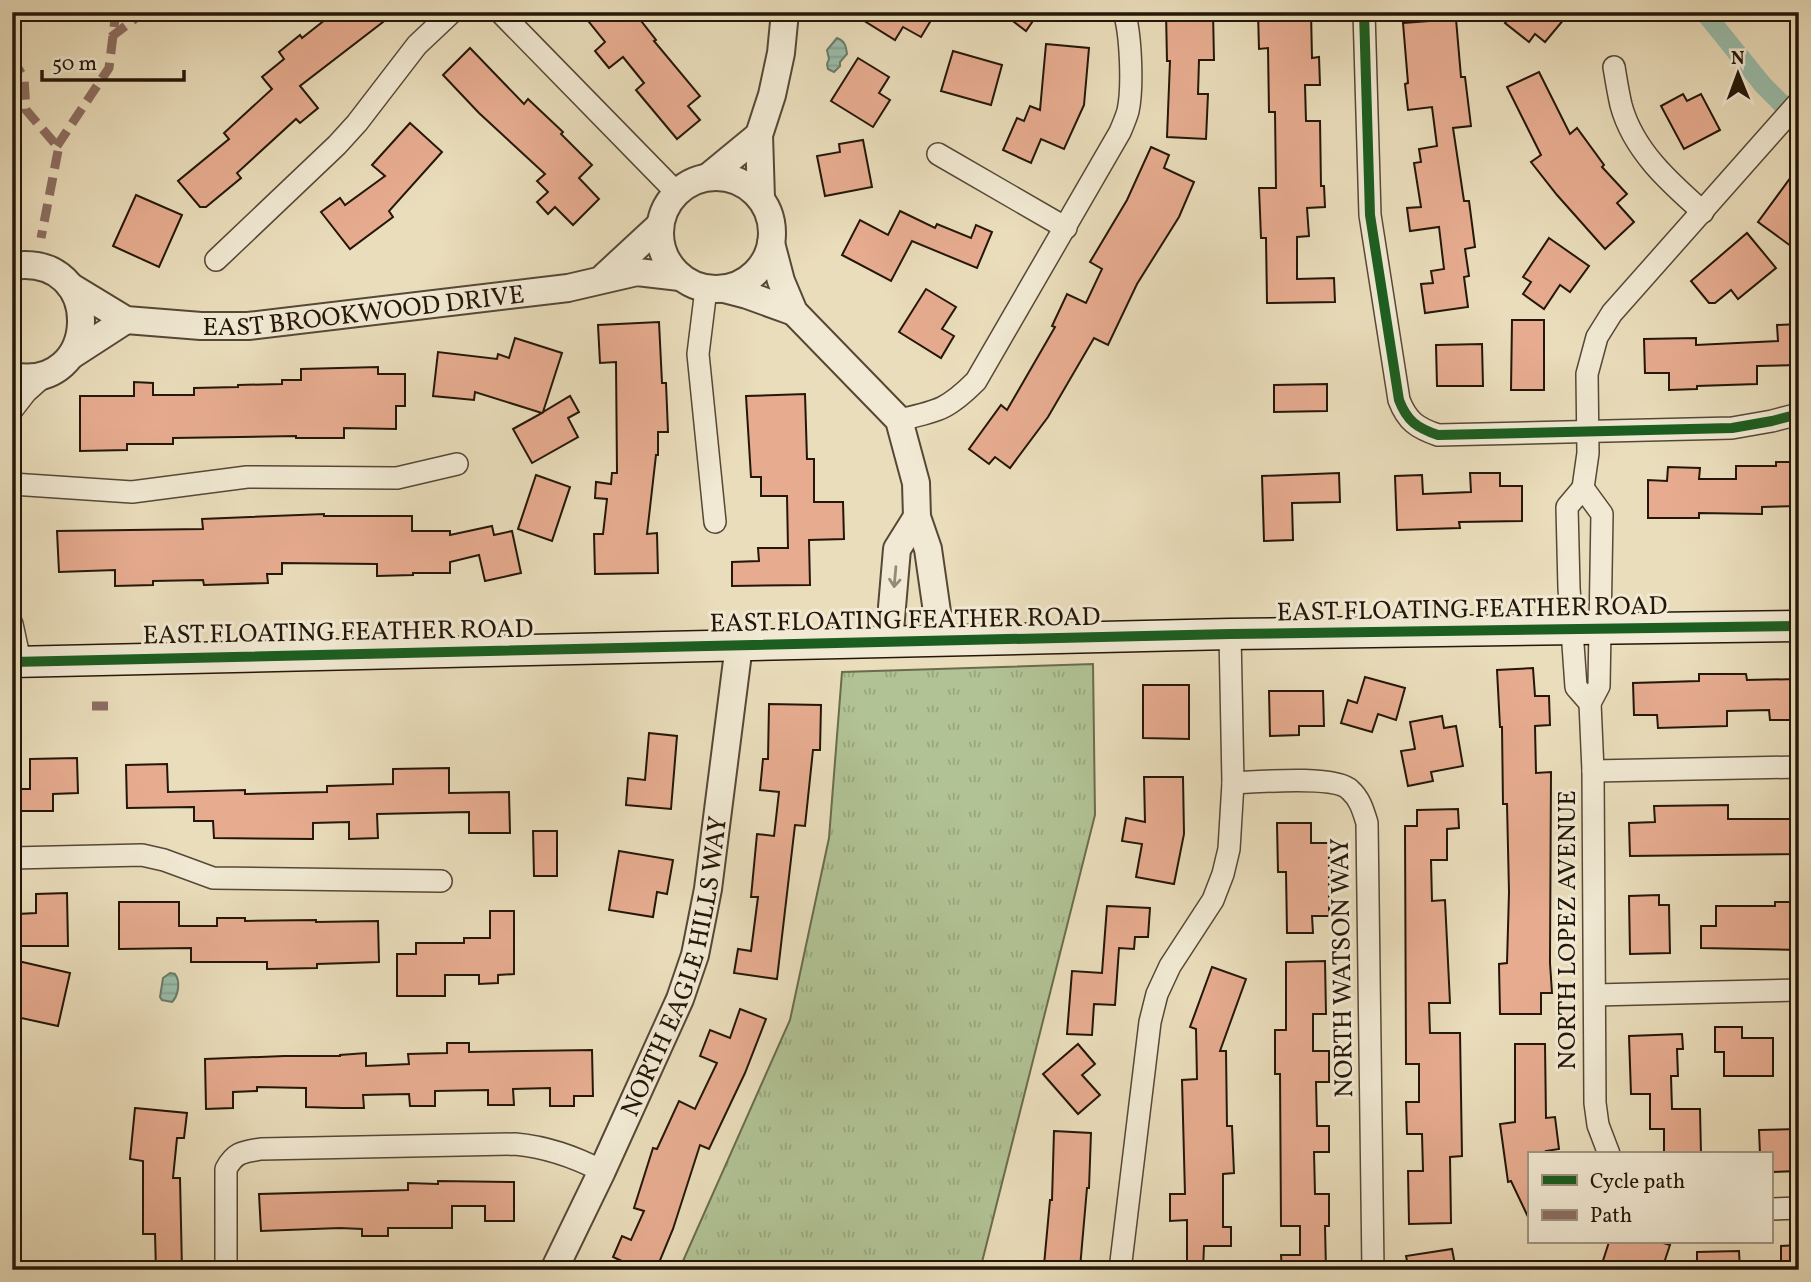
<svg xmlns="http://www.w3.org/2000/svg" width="1811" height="1282" viewBox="0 0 1811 1282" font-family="Vollkorn,serif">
<defs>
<pattern id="grass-tufts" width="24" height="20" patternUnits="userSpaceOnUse" patternTransform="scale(1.75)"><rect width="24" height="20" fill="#b1c294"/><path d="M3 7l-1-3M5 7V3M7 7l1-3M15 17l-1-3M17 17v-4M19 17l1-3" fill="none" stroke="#98a67e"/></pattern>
<pattern id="water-rules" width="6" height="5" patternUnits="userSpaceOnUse" patternTransform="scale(1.75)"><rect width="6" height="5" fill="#9abdaa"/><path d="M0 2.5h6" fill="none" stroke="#85a291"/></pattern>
</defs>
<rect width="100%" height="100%" fill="#eaddbb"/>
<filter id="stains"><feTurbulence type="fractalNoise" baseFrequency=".00286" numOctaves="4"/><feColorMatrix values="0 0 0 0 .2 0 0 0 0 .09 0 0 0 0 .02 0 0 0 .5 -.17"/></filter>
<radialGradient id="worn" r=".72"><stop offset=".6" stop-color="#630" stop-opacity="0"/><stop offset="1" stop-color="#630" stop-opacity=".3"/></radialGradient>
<path fill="url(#grass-tufts)" stroke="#6a6c4e" stroke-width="2" d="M1093,664l2,151 -115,455h-301l111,-250 39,-182 13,-166z"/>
<g fill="url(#water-rules)" stroke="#6b7b6a" stroke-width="2">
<path d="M837,38c8,3 9,8 10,16l-7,8v4l-6,6 -6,-3 -1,-5 2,-5 -2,-9z"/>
<path d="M170,973l5,1c6,8 3,22 -3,28l-10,-2 -2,-3 3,-19z"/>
</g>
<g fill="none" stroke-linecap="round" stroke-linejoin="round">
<path stroke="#9abdaa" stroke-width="19" d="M1704,12l59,73 36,36"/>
</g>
<g fill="#e7ac90" stroke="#241709" stroke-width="2">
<path d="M335,12h61l-96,74 18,22 -18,15 -4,-4 -59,54 4,5 -35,29h-6l-22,-26 51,-42 -5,-6 48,-44 -10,-12 22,-18 -5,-7 21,-17 2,3z"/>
<path d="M581,12h53l22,28 -2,1 46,55 -12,10 12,14 -23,19 -41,-49 8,-7 -21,-26 -14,11 -14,-17 10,-9z"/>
<path d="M850,12h86l-15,25 -18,-10 -8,13z"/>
<path d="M1001,12h38l-13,19z"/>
<path d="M1166,12h47l1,48h-15l-1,34h10l-2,45 -39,-2 3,-76h-3z"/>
<path d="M1258,12h53l1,46 7,-1 1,28h-15l1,36h14l1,65h3l1,21 -18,1 2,28 -12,1v42l37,-1 1,24 -68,1 -1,-65h-5l-2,-50h17l-1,-76h-6l-1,-64 -9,1z"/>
<path d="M1514,12h56l-25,30 -10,-8 -6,8 -24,-19z"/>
<path d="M1456,19l5,58h4l6,49 -18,2 11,73h5l6,46 -10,2 4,27 -5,1 4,30 -43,6 -4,-29 12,-1 -2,-12 13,-2 -5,-42 -29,4 -3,-23 14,-1 -7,-44 7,-1 -2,-13 18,-3 -5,-39 -24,3 -3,-26 3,-1 -5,-60z"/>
<path d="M1046,44l43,4 -5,57 -20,44 -23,-10 -10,24 -28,-13 14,-32 7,3 6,-15 10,4z"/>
<path d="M470,48l54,56 4,-5 35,33 -2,2 31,31 -13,13 20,21 -26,26 -18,-18 -7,7 -11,-12 11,-10 -11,-11 8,-7 -66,-61 -36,-38z"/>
<path d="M953,51l49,14 -11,40 -50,-14z"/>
<path d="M858,58l31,19 -10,16 11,7 -17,27 -42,-26z"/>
<path d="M1539,72l31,62 7,-6 27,37 -2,2 25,27 -10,9 17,19 -29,27 -48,-54 -26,-33 10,-7 -34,-68z"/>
<path d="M1683,94l4,7 14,-7 19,36 -36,19 -23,-43z"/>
<path d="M410,123l32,29 -53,59 4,6 -43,32 -29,-37 19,-14 5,7 40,-29 -13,-11z"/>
<path d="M863,140l9,47 -47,9 -8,-40 23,-4 -1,-8z"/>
<path d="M1151,147l18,8 -5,13 30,14 -15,35 -42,67 -29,61 -14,-7 -46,79 -38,51 -15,-11 -6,7 -20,-15 32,-44 6,5 48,-83 -3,-1 15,-32 19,9 16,-34 -12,-7 37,-62z"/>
<path d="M1799,166v86l-41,-30z"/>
<path d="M136,195l46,20 -23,52 -46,-21z"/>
<path d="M900,211l35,17 2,-4 34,14 5,-13 16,7 -15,36 -65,-27 -21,40 -49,-26 18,-35 28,15z"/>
<path d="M1747,233l29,35 -38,31 -7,-9 -16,13h-6l-18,-22z"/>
<path d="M1549,238l40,28 -19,26 -10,-7 -16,24 -21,-15 8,-12 -8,-5z"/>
<path d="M926,289l30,18 -14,22 12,7 -13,22 -42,-26z"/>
<path d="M1512,320h32v70h-33z"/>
<path d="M659,322l3,61h4l2,49h-10v23h-2l-9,79 10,-1 1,40 -63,1 -1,-40h9l4,-35 -12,-1 1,-16 15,2 1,-11h5l-1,-111 -16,1 -2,-38z"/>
<path d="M1799,324v41l-42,1v18l-60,2v3l-28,1v-17h-24l-1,-34 52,-1v7l82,-4 -1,-16z"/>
<path d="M515,338l47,15 -19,59 27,-16 9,16 -11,6 10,19 -46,26 -19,-34 29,-16 -67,-21 -1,8 -41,-4 5,-44 59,7 1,-5 11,4z"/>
<path d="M1482,344l1,42h-46l-1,-41z"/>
<path d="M378,367v7h27v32h-9v23l-52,-1v10h-48v-2l-123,2v6h-46v6l-47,1v-55h54v-14l19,1v12h41v-7l44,-1v-2l44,-1v-4h19v-11z"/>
<path d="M1327,384v27l-53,1v-27z"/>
<path d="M805,394l2,65h7v43h29l1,37 -35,1 1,45 -78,1v-24l27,-1 -1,-13h30l-1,-52h-26v-19h-10l-5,-81z"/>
<path d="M1776,462h23v44l-37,1v7l-63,-1v5h-51v-38l19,1 1,-14 32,1 -1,11h37v-13h40z"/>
<path d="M1339,473l1,29 -48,1 1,37 -29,1 -2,-65z"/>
<path d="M1470,473h30v13h22v35l-63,1 1,6 -63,2 -2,-54 27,-1 1,19 48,-2z"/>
<path d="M536,475l34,12 -18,54 -34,-12z"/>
<path d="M324,514v2h88v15h38v4l42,-9 2,9 18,-4 9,42 -36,8 -6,-26 -29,7v11h-37v2l-36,1v-12l-95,-1v11h-15l1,9 -64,2 -1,-5 -50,1v4l-38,1v-16l-56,2 -2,-41 146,-2 -1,-10z"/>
<path d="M1533,668l2,28h14l1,29 -15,1 1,47 15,-1 -1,191 2,30h-11v21h-41l-1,-50 8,-1 2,-71 -2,-88h-4l-1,-77h-2l-3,-57z"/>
<path d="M1699,674h47l1,6 52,-1v41h-29l-1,-10 -42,1v15l-69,2 -1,-13h-23l-1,-32 66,-2z"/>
<path d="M1365,677l40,11 -9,32 -18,-6 -6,18 -31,-9 7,-23 9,3z"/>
<path d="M1143,685h46v54l-46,-1z"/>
<path d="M1269,691h54l1,35h-25v9l-29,1z"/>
<path d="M769,704l52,1 -1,45h-7l-8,76 -10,-1 -18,154 -43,-6 4,-24 13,2 7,-54h-7l6,-63 17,2 5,-44 -19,-2 3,-31h5z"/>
<path d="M1442,716l2,12 12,-2 7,40 -32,6 2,9 -25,5 -7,-35 14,-2 -5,-27z"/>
<path d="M649,733l28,3 -6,73 -45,-4 2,-27 17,2z"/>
<path d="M77,758l1,35 -25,1v17h-32l-1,-22h10v-30z"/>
<path d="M167,764l1,28 77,-2v4l82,-2v-6l66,-2v-15l56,-1v25l60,-1 1,41h-41v-21l-92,2 1,24 -29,1v-17l-36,1v16l-99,-1 -1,-17h-19v-14l-67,1 -1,-43z"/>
<path d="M1144,777h39l1,57 -10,50 -38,-7 6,-33 -20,-3 4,-23 19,4z"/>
<path d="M1728,805v14h71v35l-169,2 -1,-33 26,-1 -1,-16z"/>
<path d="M1458,809l1,19 -12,1v31h-16l1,41 13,-1 5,103h-21l1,30h30l2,123 -12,1 1,66 -42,1 -1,-53h15l-1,-37h-15l-1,-32h13v-38h-13l-1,-238h12v-16z"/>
<path d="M1277,823h34v20h18v73h-17l1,17h-26l-1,-61h-8z"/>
<path d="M533,831h24v45h-23z"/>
<path d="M619,851l54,9 -6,34 -10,-2 -4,25 -44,-7z"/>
<path d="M67,893l1,53h-50v-32l18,-1v-19z"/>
<path d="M1659,895v10h10l1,48 -40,1 -1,-58z"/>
<path d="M119,902h60v24h38v-8h28v3l71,-1v2l62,-1 1,41 -62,2v4l-50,1v-7h-76v-14l-72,1z"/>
<path d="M1775,902h24v48l-98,-2v-22h15v-20h59z"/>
<path d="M1107,906l43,2 -2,29h-13l-1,12 -15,-1 -4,57 -21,-1 -2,31 -25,-1 5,-63 30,2z"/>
<path d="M490,911h24v63l-16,1v8l-19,1v-9h-34v21h-48v-42h19v-11h48v-5h26z"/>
<path d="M18,961l52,12 -12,53 -46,-10v-29z"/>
<path d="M1325,961l1,53h-13v37h16v31h-13l1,44h12v26h-15l1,42h14v32h-4l1,44h-44l-1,-15h19v-29h-19l-1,-152h-5v-44h11v-68z"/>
<path d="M1212,967l34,12 -26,72h6l1,75h5l2,47 -11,1v53h8v19h-27l-1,24h-16v-50l-17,1v-27h15l-3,-114 15,-1 -1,-50 -6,-2z"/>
<path d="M740,1009l26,10 -21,54 -36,76 -9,-4 -27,84 -17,41h-36l4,-8 -11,-5 9,-21 9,4 13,-29 -10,-3 19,-60 4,1 22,-48 16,8 22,-46 -17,-7 10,-26 20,8z"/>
<path d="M1715,1027h27v11h31v38h-49v-24h-9z"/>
<path d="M1682,1034l1,15h-6l1,27h-7l1,33h28l1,45h-37v-25h-14v-35h-19l-2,-58z"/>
<path d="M447,1043h22v9l123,-2 1,46h-19v10h-24v-18l-37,1 1,16h-26v-15l-53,1v15h-25l-1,-12 -46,1 1,13h-22l-36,-1v-19l-49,-1v4l-24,1v16l-27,1 -1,-50 79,-3h56v-1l26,-2v13l43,-2 -1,-10 39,-1z"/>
<path d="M1078,1044l17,20 -13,11 18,20 -22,19 -35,-40z"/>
<path d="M1515,1044h30l1,74 9,-1 4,32 -13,2 1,3h-18v65l-18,-38 -3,1 -8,-58 15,-2z"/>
<path d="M135,1108l52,5 -3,25h-7l-4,40h7l2,92h-26l-1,-36h-12v-73l-13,-2z"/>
<path d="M1799,1129v42l-28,1v-18h-11l-1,-24z"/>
<path d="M1054,1131l37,2 -2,55h-2l-7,80 -36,-3 6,-65h2z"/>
<path d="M438,1181l76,1v39h-29v-15h-33v22h-64v8h-26v-7l-22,-1 -79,3 -2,-37 149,-4v-7l30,1z"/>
<path d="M1609,1242h51l10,3 -8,24 -9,-3 -1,4h-52z"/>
<path d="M1799,1245v25h-18v-24z"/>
<path d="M1452,1249l4,21h-47l-3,-14z"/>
<path d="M1739,1251l1,19h-43v-18z"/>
</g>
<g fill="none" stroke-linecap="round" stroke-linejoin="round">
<defs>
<g id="minor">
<path d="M500,12l176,180"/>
<path d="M1364,12l6,203 29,185c8,21 18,28 39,35l294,-7 40,-7 27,-7"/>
<path d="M1614,67c2,12 4,25 7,38 12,45 48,77 82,107"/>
<path d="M938,154l128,74"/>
<path d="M216,260l121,-115 20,-22 60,-78 35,-33"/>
<path d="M706,289l-8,65 17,168"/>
<path d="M12,410l14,-18 19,-17"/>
<path d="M899,420c39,-9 48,-10 77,-39l144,-249c3,-7 6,-14 8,-21 5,-23 3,-77 -4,-99"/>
<path d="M12,484l120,8 115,-15 150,1 60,-14"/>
<path d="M1583,488l5,-35 -1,-79 10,-37 15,-24 187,-211"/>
<path d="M1583,488l19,26 -3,172 -9,17 -14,-16 -7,-99 -2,-81z"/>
<path d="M12,624l8,37"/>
<path d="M1590,703l3,68 2,332 3,22 11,29"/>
<path d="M1593,771l206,-4"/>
<path d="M1233,783c24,-1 102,-8 117,7 10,9 13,20 17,33l6,447"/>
<path d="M12,858l130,-3 22,5 49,18 228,3"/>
<path d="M1595,995l204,-5"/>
<path d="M1771,1209l28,-1"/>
<path d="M226,1270v-101c9,-17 17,-17 35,-20l254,-5c32,3 58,12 87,27"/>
<path d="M1120,1270l30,-248 7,-28 13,-28 43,-66 10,-26 6,-25 4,-66 -3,-149"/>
</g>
<g id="tertiary">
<circle cx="716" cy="233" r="56"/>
<path d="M708,177l51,-42"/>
<path d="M761,199l-2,-64 13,-40 9,-42 4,-41"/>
<path d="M771,243l10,38 13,31 105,108 17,63 1,34 11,32 13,91"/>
<path d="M12,266c95,-14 89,128 0,110"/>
<path d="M605,276l54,-50"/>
<path id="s1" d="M70,286l56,34 75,6h47l320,-38 69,-16 43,5"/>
<path d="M724,289l23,6 47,17"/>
<path d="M72,355l54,-35"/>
<path d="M889,642l8,-93 20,-32"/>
<path id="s2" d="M554,1270l48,-99 78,-172 15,-44 13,-66 31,-244"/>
</g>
<path id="secondary" d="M12,662l1218,-28 569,-8"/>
</defs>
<use href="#minor" stroke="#564836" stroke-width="24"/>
<use href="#tertiary" stroke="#564836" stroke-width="30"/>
<use href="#secondary" stroke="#241709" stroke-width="33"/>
<use href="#minor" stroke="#f1e9d3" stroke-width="21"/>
<use href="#tertiary" stroke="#f1e9d3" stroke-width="26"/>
<use href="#secondary" stroke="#f1e9d3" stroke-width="30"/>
<g stroke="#8d6e63" stroke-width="9" stroke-dasharray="18 9" stroke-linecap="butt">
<path d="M111,37l33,-25"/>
<path d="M12,58l12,20 2,32 31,36 1,5 -17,87"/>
<path d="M57,146l52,-78 6,-49 -1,-7"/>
<path d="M92,706h16"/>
</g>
<defs>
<g id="cycleway">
<path d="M1364,12l6,203 29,185c8,21 18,28 39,35l294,-7 40,-7 27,-7"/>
<path d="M12,662l1218,-28 569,-8"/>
</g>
</defs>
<use href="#cycleway" stroke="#f1e9d3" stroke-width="15"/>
<use href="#cycleway" stroke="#1b5e20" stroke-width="10"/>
</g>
<defs><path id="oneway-shaft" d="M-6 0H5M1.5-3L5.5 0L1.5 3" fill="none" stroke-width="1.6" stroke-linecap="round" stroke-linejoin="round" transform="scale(1.75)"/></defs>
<use stroke="#958a78" href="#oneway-shaft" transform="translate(895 577) rotate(95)"/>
<g text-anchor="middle" stroke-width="6" stroke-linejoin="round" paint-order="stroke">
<g font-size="26" fill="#241709" stroke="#f1e9d3">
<text dy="9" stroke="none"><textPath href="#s1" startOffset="304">EAST BROOKWOOD DRIVE</textPath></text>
<text transform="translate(1472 608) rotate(-1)" y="9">EAST FLOATING FEATHER ROAD</text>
<text transform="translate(905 619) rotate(-1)" y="9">EAST FLOATING FEATHER ROAD</text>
<text transform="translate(338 631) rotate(-1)" y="9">EAST FLOATING FEATHER ROAD</text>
<text transform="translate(1566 930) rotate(-90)" y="9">NORTH LOPEZ AVENUE</text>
<text dy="9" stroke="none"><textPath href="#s2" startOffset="329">NORTH EAGLE HILLS WAY</textPath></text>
<text transform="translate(1341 968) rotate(-91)" y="9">NORTH WATSON WAY</text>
</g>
</g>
<rect width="1811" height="1282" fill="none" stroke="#eaddbb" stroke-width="42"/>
<rect x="14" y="14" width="1783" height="1254" fill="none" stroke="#241709" stroke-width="3.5"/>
<rect x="21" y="21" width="1769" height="1240" fill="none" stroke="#241709" stroke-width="2"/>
<rect x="1528" y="1152" width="245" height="91" fill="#f1e9d3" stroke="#9f9582" stroke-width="2"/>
<rect x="1542" y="1175" width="35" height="10" fill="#1b5e20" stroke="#9f9582" stroke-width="2"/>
<text x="1590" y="1188" font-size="21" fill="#241709">Cycle path</text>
<rect x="1542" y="1210" width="35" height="10" fill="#8d6e63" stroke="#9f9582" stroke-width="2"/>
<text x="1590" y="1222" font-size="21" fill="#241709">Path</text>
<g transform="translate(1738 74) rotate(359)" stroke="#f1e9d3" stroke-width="5" paint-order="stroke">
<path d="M0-5L12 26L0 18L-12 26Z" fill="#241709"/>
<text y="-10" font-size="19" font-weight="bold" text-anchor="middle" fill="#241709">N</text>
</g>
<path d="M42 70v10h142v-10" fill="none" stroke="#241709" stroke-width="3.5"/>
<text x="52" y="70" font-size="21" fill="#241709" stroke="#f1e9d3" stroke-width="5" paint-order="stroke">50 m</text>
<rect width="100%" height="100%" filter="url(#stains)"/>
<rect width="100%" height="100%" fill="url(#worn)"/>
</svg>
